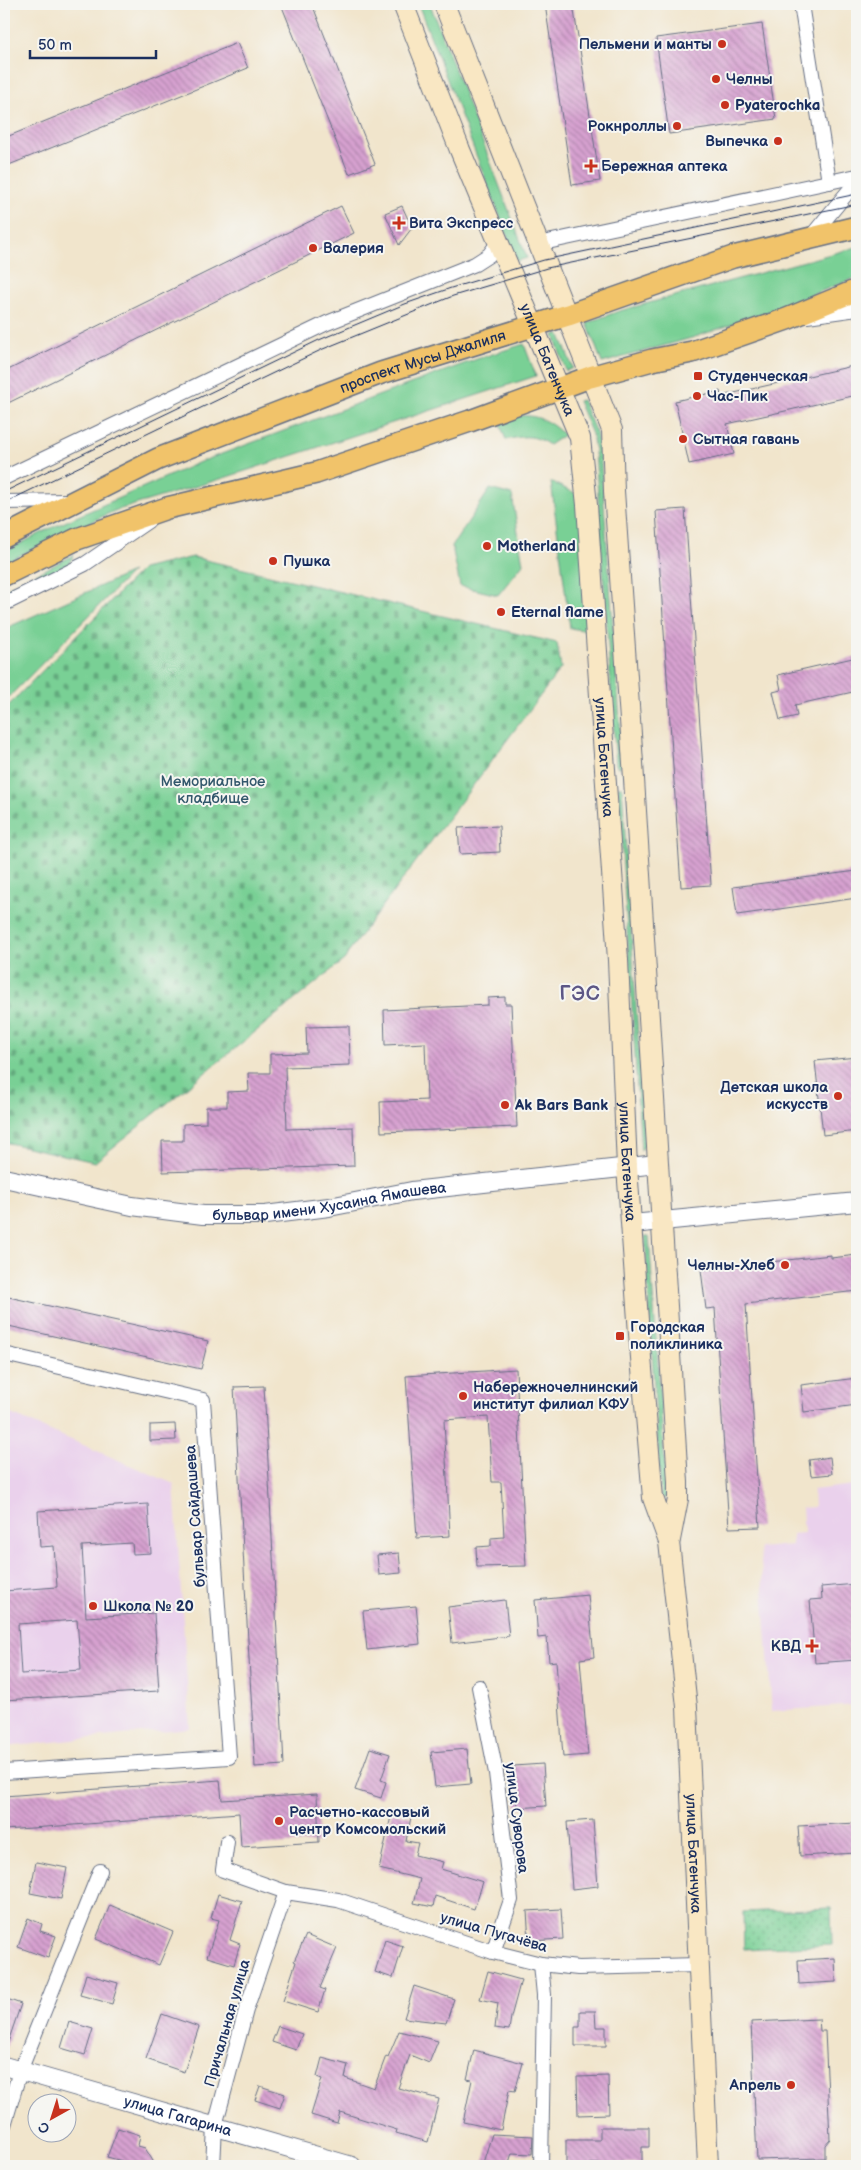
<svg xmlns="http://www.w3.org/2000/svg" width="861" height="2170" viewBox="0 0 861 2170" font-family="'Balsamiq Sans',sans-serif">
<defs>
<pattern id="cemetery-stones" width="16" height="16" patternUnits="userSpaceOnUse" patternTransform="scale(1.25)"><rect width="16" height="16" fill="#79d095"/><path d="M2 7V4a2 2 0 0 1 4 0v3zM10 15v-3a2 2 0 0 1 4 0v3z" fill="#62a97d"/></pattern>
<pattern id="park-dots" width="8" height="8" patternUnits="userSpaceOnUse" patternTransform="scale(1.25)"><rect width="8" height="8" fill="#79d095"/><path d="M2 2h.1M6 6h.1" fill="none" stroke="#62a97d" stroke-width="1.8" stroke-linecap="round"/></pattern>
<pattern id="building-back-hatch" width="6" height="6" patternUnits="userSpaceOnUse" patternTransform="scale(1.25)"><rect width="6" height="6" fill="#d7a1d0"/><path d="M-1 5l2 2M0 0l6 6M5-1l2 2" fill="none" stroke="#ae84ac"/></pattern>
</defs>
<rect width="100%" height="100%" fill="#f6f6f2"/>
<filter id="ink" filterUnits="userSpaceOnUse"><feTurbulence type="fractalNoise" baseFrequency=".02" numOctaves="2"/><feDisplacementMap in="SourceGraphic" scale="10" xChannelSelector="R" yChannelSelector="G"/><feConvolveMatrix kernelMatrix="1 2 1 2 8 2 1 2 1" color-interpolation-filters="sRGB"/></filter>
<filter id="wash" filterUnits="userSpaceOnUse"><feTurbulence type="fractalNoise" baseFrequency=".0096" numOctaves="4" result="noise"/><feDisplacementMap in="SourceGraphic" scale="20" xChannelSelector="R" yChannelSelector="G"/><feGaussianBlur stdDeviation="1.12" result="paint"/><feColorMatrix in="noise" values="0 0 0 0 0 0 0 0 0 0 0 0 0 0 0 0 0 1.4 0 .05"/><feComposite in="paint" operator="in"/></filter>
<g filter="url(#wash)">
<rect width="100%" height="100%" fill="#f1e5cc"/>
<g fill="#ead1ec">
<path d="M4,1411l170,73 16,244 -186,19z"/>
<path d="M853,1485l4,4v216l-85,6 -12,-163 32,-3v-11l12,-1 -2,-25 12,-1 -1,-17z"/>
</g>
<g fill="#79d095" stroke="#4a807a">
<path d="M418,4h12l97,254 -10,3z"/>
<path d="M857,247v30l-78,31 -84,29 -93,26 -15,-40 32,-12z"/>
<path d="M559,333l14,35 -7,3 -12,-36z"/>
<path d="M524,344l12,32 -309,101 -113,34 -110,52v-11l45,-23 151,-67 277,-103z"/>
<path d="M582,400l14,33 4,17 23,313 -3,4h-3l-1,-3 -21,-314 -3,-16 -14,-33z"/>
<path d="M518,416c19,-2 33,6 46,19l-15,10c-14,-11 -27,-9 -43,-5l-7,-19z"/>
<path d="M551,482l30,14 8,135 -19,-3z"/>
<path d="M490,489l22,6 11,69 -25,31 -38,-9 -8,-40z"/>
<path d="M74,555l-6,10 -64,32v-7z"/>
<path d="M132,572l-128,130v-73z"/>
<path d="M618,787h4l23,359 -4,4z"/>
<path d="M645,1236h4l18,262h-6z"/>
</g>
<path fill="url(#cemetery-stones)" stroke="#4a807a" d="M193,557l364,86 4,25 -212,283 -4,8 -250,203 -91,-20v-432l138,-141z"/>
<path fill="url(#park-dots)" stroke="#4a807a" d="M831,1908l1,37 -88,4 -1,-37z"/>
<g id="blocks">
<g fill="url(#building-back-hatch)" fill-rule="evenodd">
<path d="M281,4h31l63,160 -26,10z"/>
<path d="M545,4h28l27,177 -28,4z"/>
<path d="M762,24l14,95 -107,15 -13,-96z"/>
<path d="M237,43l11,25 -244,99v-29z"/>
<path d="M341,206l13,27 -350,172v-33z"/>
<path d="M402,206l10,22 -13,17 -14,-32z"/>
<path d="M857,365v30l-130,29 7,30 -45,10 -14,-63 45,-10 1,5z"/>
<path d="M685,509l26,376 -30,2 -25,-376z"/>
<path d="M857,657v34l-62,14 2,11 -17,4 -7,-28 8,-2 -3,-15z"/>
<path d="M499,826l1,26 -40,2 -2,-26z"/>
<path d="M857,871v27l-120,17 -4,-28z"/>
<path d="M505,997v7h6l6,123 -136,5 -1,-30 47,-2 -2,-57 -40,2 -1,-35 104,-5v-7z"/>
<path d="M349,1026l1,39 -65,2 2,62 66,-2 1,39 -191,6 -1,-31h21v-17l23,-1v-16h21v-15l22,-1 -1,-18h22v-19l37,-1 -1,-26z"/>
<path d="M857,1057v74l-34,4 -8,-74z"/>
<path d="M831,1255v3l26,-3v36l-111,13 14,223 -31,1 -14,-220 -9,1 -5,-39z"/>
<path d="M4,1296l204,45 -7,28 -197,-44z"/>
<path d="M516,1369l10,197 -49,1 -1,-20 15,-1v-8l13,-1 -3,-55h-9l-4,-65 -44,3 6,116 -33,2 -11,-162z"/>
<path d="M857,1378v27l-53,7 -3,-27z"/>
<path d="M264,1386l20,379 -29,2 -21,-380z"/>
<path d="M175,1424l1,16 -26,1v-16z"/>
<path d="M830,1457l2,17 -21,2 -2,-16z"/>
<path d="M148,1504l3,49 -18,1 -1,-11 -50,3 4,71 68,-4 5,78 -155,9v-109l53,-4 -3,-41 -14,1 -2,-36zM77,1620l4,50 -60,4 -3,-50z"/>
<path d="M399,1553l2,20 -22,2 -2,-20z"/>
<path d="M857,1584v76l-42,3 -5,-63 12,-1 -1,-12z"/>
<path d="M588,1595l6,62 -14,2 8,96 -25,2 -7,-96 -7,1 -2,-25 -9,1 -3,-38z"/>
<path d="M505,1600l4,36 -57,7 -4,-36z"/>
<path d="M416,1606l4,38 -53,6 -4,-39z"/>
<path d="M370,1748l20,6 -9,26 5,2 -5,16 -26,-8z"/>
<path d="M467,1749l4,35 -36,3 -4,-35z"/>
<path d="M543,1764l3,42 -29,2 -3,-42z"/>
<path d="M220,1780l2,20 95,-6 2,48 -78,5 -2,-34 -235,17v-34z"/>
<path d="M392,1812l19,5 -5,24 12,2 -3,12 28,7 -2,7 42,13 -9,27 -39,-13 -2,11 -19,-4 6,-24 -41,-10z"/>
<path d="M593,1820l5,66 -26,3 -5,-67z"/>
<path d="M857,1823v30l-57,3 -2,-30z"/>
<path d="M36,1862l31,6 -6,31 -31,-6z"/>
<path d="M218,1894l24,7 -12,39 10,4 -6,21 -27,-8 12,-37 -8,-2z"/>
<path d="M110,1905l63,27 -14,33 -63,-26z"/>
<path d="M561,1909l2,30 -34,2 -2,-30z"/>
<path d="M28,1918l14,6 -2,7 16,5 -8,22 -30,-11z"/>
<path d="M306,1935l31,13 -17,40 5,2 -7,22 -35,-11 13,-39 -2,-1z"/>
<path d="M385,1940l18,6 -10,32 -18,-6z"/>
<path d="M835,1958l1,24 -37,2 -1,-24z"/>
<path d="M488,1971l33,9 -10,37 -2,13 -14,-2 3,-25 -18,-4z"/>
<path d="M86,1974l32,9 -6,21 -32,-9z"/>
<path d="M414,1986l40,13 -8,24 -42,-5z"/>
<path d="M4,1998l17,6 -15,44h-2z"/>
<path d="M580,2011h15l1,16h10v19h-31v-19h5z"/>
<path d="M162,2014l37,13 -15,45 -38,-13z"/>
<path d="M819,2019l1,12h5l5,108 -5,6v13l-68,2 -6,-138z"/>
<path d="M69,2022l24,7 -8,26 -24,-7z"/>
<path d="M278,2026l24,8 -6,16 -24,-8z"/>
<path d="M399,2031l39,10 -9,22 -19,-8 -12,33 41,11 -11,43 -32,-9 1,-3 -57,-18 -3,11 -26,-8 11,-36 -5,-2 5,-19 26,7 -3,13 29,10 12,-32 2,1z"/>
<path d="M474,2050l49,13 -8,28 -6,-1 -8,40 -38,-8 9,-42 -5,-1z"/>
<path d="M608,2076l1,38 -31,1 -1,-38z"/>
<path d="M260,2086l25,8 -5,14 -25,-8z"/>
<path d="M600,2127h49v20h-7v16l-52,1v2h-24v-26h34z"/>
<path d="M118,2128l22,7 -2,11 7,2 11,18h-33l-1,-5 -15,-4z"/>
<path d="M492,2134l41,2 -1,18 -20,-1 -4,13h-26z"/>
</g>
</g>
</g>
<g filter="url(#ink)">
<use href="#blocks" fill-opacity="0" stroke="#666f84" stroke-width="1"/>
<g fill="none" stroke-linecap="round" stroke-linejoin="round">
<defs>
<g id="minor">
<path d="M801,4l28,178"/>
<path d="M809,239l48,-58"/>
<path d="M538,244l319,-68"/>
<path d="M807,316l50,-7"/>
<path d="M4,478l323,-155 148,-59 14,-9 9,-12"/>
<path d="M4,502l64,-1"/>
<path d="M4,604l81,-40 63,-43"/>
<path d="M4,1354l199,46 26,357 -225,15"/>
<path d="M479,1687l17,86 15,127 -18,52"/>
<path d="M227,1842l-4,28 63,22 52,8 155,52 48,12 37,4 121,-3"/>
<path d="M4,2125l16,-54 80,-200"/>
<path d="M213,2166l2,-40 31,-116 40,-118"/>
<path d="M541,2166l3,-171 -3,-31"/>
</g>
<g id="tertiary">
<path id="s1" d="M4,1178l128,28 71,9h62l64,-8 83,-16 245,-27"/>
<path d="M632,1224l225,-22"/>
<path id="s2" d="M4,2066l348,100"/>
</g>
<g id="secondary">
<path id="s3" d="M403,4l57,146 120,288 7,67 31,455 9,207 12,167 14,164 16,44 18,165 21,459"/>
<path d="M444,4l168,426 2,61 19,272 45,719v17l-8,41"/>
</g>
<g id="primary">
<path id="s4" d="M4,537l154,-78 223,-86 187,-58 165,-58 124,-30"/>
<path d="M4,575l73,-36 90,-31 149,-35 154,-52 120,-44 62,-17 40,-8 95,-33 70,-29"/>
</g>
</defs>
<use href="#minor" stroke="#666f84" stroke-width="16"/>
<use href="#tertiary" stroke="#666f84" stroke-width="20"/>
<use href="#secondary" stroke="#666f84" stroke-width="22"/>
<use href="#primary" stroke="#666f84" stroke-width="24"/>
<use href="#minor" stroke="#fff" stroke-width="14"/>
<use href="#tertiary" stroke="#fff" stroke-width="18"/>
<use href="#secondary" stroke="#f9e7c3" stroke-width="20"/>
<use href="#primary" stroke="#f1c36a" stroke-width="21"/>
<g stroke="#1b2f5e" stroke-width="1">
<path d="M4,492l315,-152 86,-36 46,-16 93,-28 313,-66"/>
<path d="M4,503l319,-154 130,-53 94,-28 310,-64"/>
</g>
</g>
</g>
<g fill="#c8321e" stroke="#f6f6f2" stroke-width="2">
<circle cx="722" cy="44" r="5"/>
<circle cx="716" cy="79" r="5"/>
<circle cx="725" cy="105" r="5"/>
<circle cx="677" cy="126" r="5"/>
<circle cx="778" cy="141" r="5"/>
<path d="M588.5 158.5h5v5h5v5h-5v5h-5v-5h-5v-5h5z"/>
<path d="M396.5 215.5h5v5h5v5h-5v5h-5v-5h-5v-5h5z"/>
<circle cx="313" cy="248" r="5"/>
<rect x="693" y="371" width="10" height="10" rx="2.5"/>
<circle cx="697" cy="396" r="5"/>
<circle cx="683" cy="439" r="5"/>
<circle cx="487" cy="546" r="5"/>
<circle cx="273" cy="561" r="5"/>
<circle cx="501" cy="612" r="5"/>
<circle cx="838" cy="1096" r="5"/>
<circle cx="505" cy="1105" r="5"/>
<circle cx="785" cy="1265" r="5"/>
<rect x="615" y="1331" width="10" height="10" rx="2.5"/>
<circle cx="463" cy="1396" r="5"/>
<circle cx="93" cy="1606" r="5"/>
<path d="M809.5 1638.5h5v5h5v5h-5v5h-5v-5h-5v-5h5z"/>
<circle cx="279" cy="1821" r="5"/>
<circle cx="791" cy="2085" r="5"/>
</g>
<g text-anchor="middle" stroke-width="4" stroke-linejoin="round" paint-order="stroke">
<g font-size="15" font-weight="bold" fill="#1b2f5e" stroke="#f6f6f2" text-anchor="start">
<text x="712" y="49" text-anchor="end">Пельмени и манты</text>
<text x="726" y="84">Челны</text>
<text x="735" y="110">Pyaterochka</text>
<text x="667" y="131" text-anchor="end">Рокнроллы</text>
<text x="768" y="146" text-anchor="end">Выпечка</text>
<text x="601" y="171">Бережная аптека</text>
<text x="409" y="228">Вита Экспресс</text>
<text x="323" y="253">Валерия</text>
<text x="708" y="381">Студенческая</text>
<text x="707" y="401">Час-Пик</text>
<text x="693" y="444">Сытная гавань</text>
<text x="497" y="551">Motherland</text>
<text x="283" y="566">Пушка</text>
<text x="511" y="617">Eternal flame</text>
<text x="828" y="1092" text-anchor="end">Детская школа<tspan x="828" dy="17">искусств</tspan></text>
<text x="515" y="1110">Ak Bars Bank</text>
<text x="775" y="1270" text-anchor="end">Челны-Хлеб</text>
<text x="630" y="1332">Городская<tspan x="630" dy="17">поликлиника</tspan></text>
<text x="473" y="1392">Набережночелнинский<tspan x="473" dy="17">институт филиал КФУ</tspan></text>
<text x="103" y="1611">Школа № 20</text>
<text x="801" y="1651" text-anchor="end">КВД</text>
<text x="289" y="1817">Расчетно-кассовый<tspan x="289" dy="17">центр Комсомольский</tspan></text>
<text x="781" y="2090" text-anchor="end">Апрель</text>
</g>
<g font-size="15" fill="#1b2f5e" stroke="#f6f6f2">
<text dy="5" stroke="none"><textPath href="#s3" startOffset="384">улица Батенчука</textPath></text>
<text dy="5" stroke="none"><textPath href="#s4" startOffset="455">проспект Мусы Джалиля</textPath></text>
<text dy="5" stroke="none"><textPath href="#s3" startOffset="789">улица Батенчука</textPath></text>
<text dy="5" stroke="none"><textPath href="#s3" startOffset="1194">улица Батенчука</textPath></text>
<text dy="5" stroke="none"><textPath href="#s1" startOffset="330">бульвар имени Хусаина Ямашева</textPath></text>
<text transform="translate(195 1516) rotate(-94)" y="5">бульвар Сайдашева</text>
<text transform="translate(517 1818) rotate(83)" y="5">улица Суворова</text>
<text dy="5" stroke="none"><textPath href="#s3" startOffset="1891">улица Батенчука</textPath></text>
<text transform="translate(494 1932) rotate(16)" y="5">улица Пугачёва</text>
<text transform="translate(227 2023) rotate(-74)" y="5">Причальная улица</text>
<text dy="5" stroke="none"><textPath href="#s2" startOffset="181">улица Гагарина</textPath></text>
</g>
<g font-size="15" fill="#32576c" stroke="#f6f6f2">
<text x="213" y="786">Мемориальное<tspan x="213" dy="17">кладбище</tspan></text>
</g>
<g font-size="20" font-weight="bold" letter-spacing="1" fill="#5d5786" stroke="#f6f6f2">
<text x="580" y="1000">ГЭС</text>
</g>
</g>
<rect width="861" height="2170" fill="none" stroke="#f6f6f2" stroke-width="20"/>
<g transform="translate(52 2118) rotate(219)"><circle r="24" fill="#f6f6f2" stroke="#9ea6b7"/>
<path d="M0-4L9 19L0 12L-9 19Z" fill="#c8321e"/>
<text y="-8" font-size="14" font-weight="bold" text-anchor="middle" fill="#1b2f5e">С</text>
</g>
<path d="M30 50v8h126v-8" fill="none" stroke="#1b2f5e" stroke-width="2.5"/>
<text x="38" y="50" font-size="15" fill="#1b2f5e" stroke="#f6f6f2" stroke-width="4" paint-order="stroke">50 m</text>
</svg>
